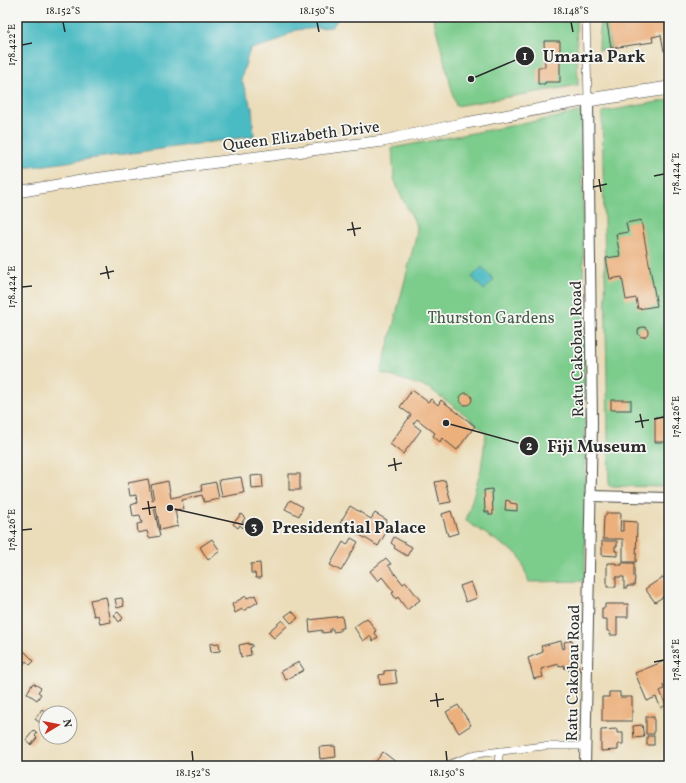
<svg xmlns="http://www.w3.org/2000/svg" width="686" height="783" viewBox="0 0 686 783" font-family="Vollkorn,serif">
<rect width="100%" height="100%" fill="#f6f6f2"/>
<filter id="ink" filterUnits="userSpaceOnUse"><feTurbulence type="fractalNoise" baseFrequency=".025" numOctaves="2"/><feDisplacementMap in="SourceGraphic" scale="8" xChannelSelector="R" yChannelSelector="G"/><feConvolveMatrix kernelMatrix="1 2 1 2 8 2 1 2 1" color-interpolation-filters="sRGB"/></filter>
<filter id="wash" filterUnits="userSpaceOnUse"><feTurbulence type="fractalNoise" baseFrequency=".012" numOctaves="4" result="noise"/><feDisplacementMap in="SourceGraphic" scale="16" xChannelSelector="R" yChannelSelector="G"/><feGaussianBlur stdDeviation="0.9" result="paint"/><feColorMatrix in="noise" values="0 0 0 0 0 0 0 0 0 0 0 0 0 0 0 0 0 1.4 0 .05"/><feComposite in="paint" operator="in"/></filter>
<g filter="url(#wash)">
<rect width="100%" height="100%" fill="#ebddba"/>
<g fill="#7ccc8c" stroke="#547c5c">
<path d="M433,17h143l2,68 -122,21z"/>
<path d="M600,17h6l5,31 -12,2z"/>
<path d="M669,100v387l-60,-1 -7,-374z"/>
<path d="M582,111l3,312v158l-56,1 -10,-27 -53,-34 15,-52 5,-36 -19,-17 -38,-28 -48,-15 35,-136 1,-11 -17,-32 -6,-16 -2,-30 166,-31z"/>
</g>
<g fill="#4cbbc3" stroke="#3c7377">
<path d="M17,17h322l-7,10 -36,3 -23,13 -23,6 -9,30 11,29 2,28 -237,33z"/>
<path d="M482,267l12,13 -10,10 -12,-13z"/>
</g>
<g id="blocks">
<g fill="#ecb07d">
<path d="M606,17h63v33l-5,1 -3,-16 -9,2 1,5 -42,6z"/>
<path d="M544,41h16v41h-15v2h-7v-17h7z"/>
<path d="M641,220l16,86 -19,3 -2,-11 -10,2 -4,-23 -12,2 -4,-21 14,-2 -4,-22 12,-2 -2,-9z"/>
<circle cx="643" cy="332" r="5"/>
<path d="M412,390l16,12 3,-3 7,6 3,-5 34,26 -18,24 -15,-12 -2,4 -7,-6 2,-3 -18,-14 -4,5 8,6 -18,24 -13,-10 21,-29 -11,-8z"/>
<circle cx="466" cy="399" r="6"/>
<rect x="611" y="400" width="20" height="10"/>
<rect x="655" y="417" width="14" height="25"/>
<rect x="289" y="474" width="11" height="16"/>
<path d="M262,475l1,13 -11,1 -1,-13z"/>
<path d="M241,477l3,16 -22,4 -3,-17z"/>
<path d="M148,479l4,21 2,-1 -3,-14 17,-4 3,17 31,-7 -1,-6 15,-3 3,17 -15,3 -2,-7 -20,5 2,9 -9,1 3,16 -18,4 -4,-22h-2l6,28 -11,2 -2,-7 -9,2 -1,-9 5,-1 -2,-8 -7,1 -2,-11 6,-2 -1,-8 -6,1 -2,-13z"/>
<path d="M445,480l6,22 -11,2 -5,-22z"/>
<path d="M492,489l1,26h-4v-3h-4l-1,-22z"/>
<path d="M290,500l13,7 -4,9 -14,-7z"/>
<path d="M506,500l4,1v2l7,1v7l-12,-1z"/>
<path d="M350,506l21,13 4,-6 12,7 -4,6 5,3 -10,17 -38,-23z"/>
<path d="M451,511l7,22 -10,3 -6,-22z"/>
<path d="M606,513h15l-1,18h3v-10l14,1 -1,40h-13v-23h-20l1,-23h2z"/>
<path d="M241,514l4,4 -3,4 4,2 -3,4 -3,-3 -2,3 -5,-4z"/>
<path d="M394,537l18,10 -5,9 -13,-8 1,-2 -4,-3z"/>
<path d="M351,538l7,4 -17,29 -11,-6 13,-23 4,3z"/>
<path d="M212,539l8,12 -12,9 -8,-13z"/>
<path d="M602,541h15v5h-2v5h2v5l-15,-1z"/>
<path d="M386,558l5,6 -3,1 15,19 3,-2 14,18 -13,10 -9,-13 -2,2 -4,-6 2,-1 -12,-15 -4,4 -8,-10z"/>
<path d="M260,563l1,15h-5l-1,-5h-4v-9z"/>
<path d="M607,563h9v2h6v-2h12v14h1l-1,9h-7v2h-3v-11h-8v10h-9z"/>
<path d="M663,577l6,9v7l-14,9 -10,-13z"/>
<path d="M471,582l6,16 -11,4 -6,-16z"/>
<path d="M255,595l3,7 -15,9 -1,-2 -7,4 -3,-9 14,-8 1,2z"/>
<path d="M106,597l5,25 -11,2 -2,-9 -4,1 -4,-16z"/>
<path d="M122,598l2,8 -7,2 -2,-9z"/>
<path d="M605,604h23v13h-11v18h-7v-4h-3v-12h-5v-11h3z"/>
<path d="M292,611l6,7 -7,5 -6,-7z"/>
<path d="M118,612l5,6 -4,4 -5,-7z"/>
<path d="M342,616l2,12h-4v3l-7,1v-3h-3v3l-8,1v-3l-12,2 -1,-12z"/>
<path d="M367,618l9,13 -2,1 4,5 -5,4 -3,-5 -7,5 -9,-14z"/>
<path d="M282,620l5,6 -13,12 -6,-6z"/>
<path d="M572,640l8,31 -6,2 -1,-3 -4,1 -1,-3 -3,1 -1,-4 -5,2v-3l-18,5 2,8 -9,2 -6,-21 15,-6 -2,-6 20,-5 2,8 2,-1 -1,-6z"/>
<path d="M219,643l1,8 -9,1 -1,-8z"/>
<path d="M249,643v2l3,-1v3l-2,1 1,7 -10,2 -2,-12z"/>
<path d="M24,651l10,10 -4,4 -4,-4 -5,6 -4,-4v-5z"/>
<path d="M667,660l2,4v15l-4,2 2,3 -4,1 1,4 -4,2 6,14 -5,3 -5,-11 -9,4 -12,-28z"/>
<path d="M299,662l5,8 -18,10 -5,-9z"/>
<path d="M395,670l2,13 -17,2 -1,-10 5,-1v-3z"/>
<path d="M33,683l8,5 -3,4 3,2 -4,6 -10,-7z"/>
<path d="M609,692h11v5h12v24h-30v-24h7z"/>
<path d="M458,705l13,20 -12,8 -13,-21z"/>
<path d="M42,709l4,3v11l-1,-1 -2,3 -8,-6z"/>
<rect x="646" y="717" width="8" height="17"/>
<path d="M642,725l2,12 -10,1 -1,-12z"/>
<path d="M617,729v4h6v11h-5v6l-17,1v-21z"/>
<path d="M34,730l3,3 -2,3 2,2 -6,7 -5,-5z"/>
<rect x="647" y="736" width="7" height="9"/>
<path d="M335,746l1,11 -16,2 -1,-12z"/>
<path d="M383,752l18,14h-18l-7,-5z"/>
</g>
</g>
</g>
<g filter="url(#ink)">
<use href="#blocks" fill-opacity="0" stroke="#484640" stroke-width="1"/>
<g fill="none" stroke-linecap="round" stroke-linejoin="round">
<defs>
<g id="street">
<path d="M586,17l2,83"/>
<path d="M445,766l31,-12 68,-8h42"/>
<path d="M497,766l3,-15"/>
</g>
<g id="secondary">
<path d="M590,496l79,2"/>
<path d="M585,766l7,-343 -4,-323"/>
</g>
<path id="primary" d="M17,192l70,-12 115,-16 181,-23 83,-18 122,-23"/>
<path id="highway" d="M588,100l81,-12"/>
</defs>
<use href="#street" stroke="#484640" stroke-width="8"/>
<use href="#secondary" stroke="#484640" stroke-width="12"/>
<use href="#primary" stroke="#484640" stroke-width="12"/>
<use href="#highway" stroke="#484640" stroke-width="14"/>
<use href="#street" stroke="#fff" stroke-width="7"/>
<use href="#secondary" stroke="#fff" stroke-width="10"/>
<use href="#primary" stroke="#fff" stroke-width="11"/>
<use href="#highway" stroke="#fff" stroke-width="13"/>
</g>
</g>
<path fill="none" stroke="#2b2b2b" stroke-width="1.5" d="M63,22l2,10M317,22l2,10M571,22l2,10M22,45l10,-2M654,176l10,-2M599,179l2,13M593,187l14,-3M352,222l3,14M347,230l14,-2M106,266l3,13M100,274l14,-3M22,287l10,-1M640,414l3,14M654,419l10,-2M635,422l14,-2M394,458l2,13M388,466l14,-3M148,501l2,14M142,509l14,-2M22,530l10,-1M654,662l10,-2M436,693l2,14M430,701l14,-2M192,751l1,10M446,751l1,10"/>
<g text-anchor="middle" stroke-width="3.5" stroke-linejoin="round" paint-order="stroke">
<g font-size="16" fill="#2b2b2b" stroke="#f6f6f2">
<text transform="translate(301 135) rotate(-7)" y="6">Queen Elizabeth Drive</text>
<text transform="translate(576 349) rotate(-91)" y="6">Ratu Cakobau Road</text>
<text transform="translate(572 673) rotate(-89)" y="6">Ratu Cakobau Road</text>
</g>
<g font-size="16" fill="#435b48" stroke="#f6f6f2">
<text x="491" y="323">Thurston Gardens</text>
</g>
</g>
<path fill="none" stroke="#2b2b2b" stroke-width="1.5" d="M471 79L525 56M446 423L529 446M170 508L254 527"/>
<g fill="#2b2b2b" stroke="#f6f6f2" stroke-width="1.5">
<circle cx="471" cy="79" r="4"/>
<circle cx="446" cy="423" r="4"/>
<circle cx="170" cy="508" r="4"/>
<circle cx="525" cy="56" r="10"/>
<circle cx="529" cy="446" r="10"/>
<circle cx="254" cy="527" r="10"/>
</g>
<g font-size="12" text-anchor="middle" font-weight="bold" fill="#fff">
<text x="525" y="60">1</text>
<text x="529" y="450">2</text>
<text x="254" y="531">3</text>
</g>
<g font-size="17" text-anchor="middle" font-weight="bold" fill="#2b2b2b" stroke="#f6f6f2" stroke-width="3.5" stroke-linejoin="round" paint-order="stroke">
<text x="594" y="62">Umaria Park</text>
<text x="597" y="452">Fiji Museum</text>
<text x="349" y="533">Presidential Palace</text>
</g>
<rect width="686" height="783" fill="none" stroke="#f6f6f2" stroke-width="44"/>
<g transform="translate(58 725) rotate(80)"><circle r="19" fill="#f6f6f2" stroke="#a5a5a2"/>
<path d="M0-3L7 15L0 10L-7 15Z" fill="#c8321e"/>
<text y="-6" font-size="11" font-weight="bold" text-anchor="middle" fill="#2b2b2b">N</text>
</g>
<rect x="22" y="22" width="642" height="739" fill="none" stroke="#2b2b2b" stroke-width="1.5"/>
<g font-size="10" text-anchor="middle" fill="#2b2b2b">
<text x="63" y="14">18.152°S</text>
<text x="317" y="14">18.150°S</text>
<text x="571" y="14">18.148°S</text>
<text transform="translate(11 45) rotate(-90)" y="4">178.422°E</text>
<text transform="translate(675 174) rotate(-90)" y="4">178.424°E</text>
<text transform="translate(11 287) rotate(-90)" y="4">178.424°E</text>
<text transform="translate(675 417) rotate(-90)" y="4">178.426°E</text>
<text transform="translate(11 530) rotate(-90)" y="4">178.426°E</text>
<text transform="translate(675 660) rotate(-90)" y="4">178.428°E</text>
<text x="193" y="776">18.152°S</text>
<text x="447" y="776">18.150°S</text>
</g>
</svg>
